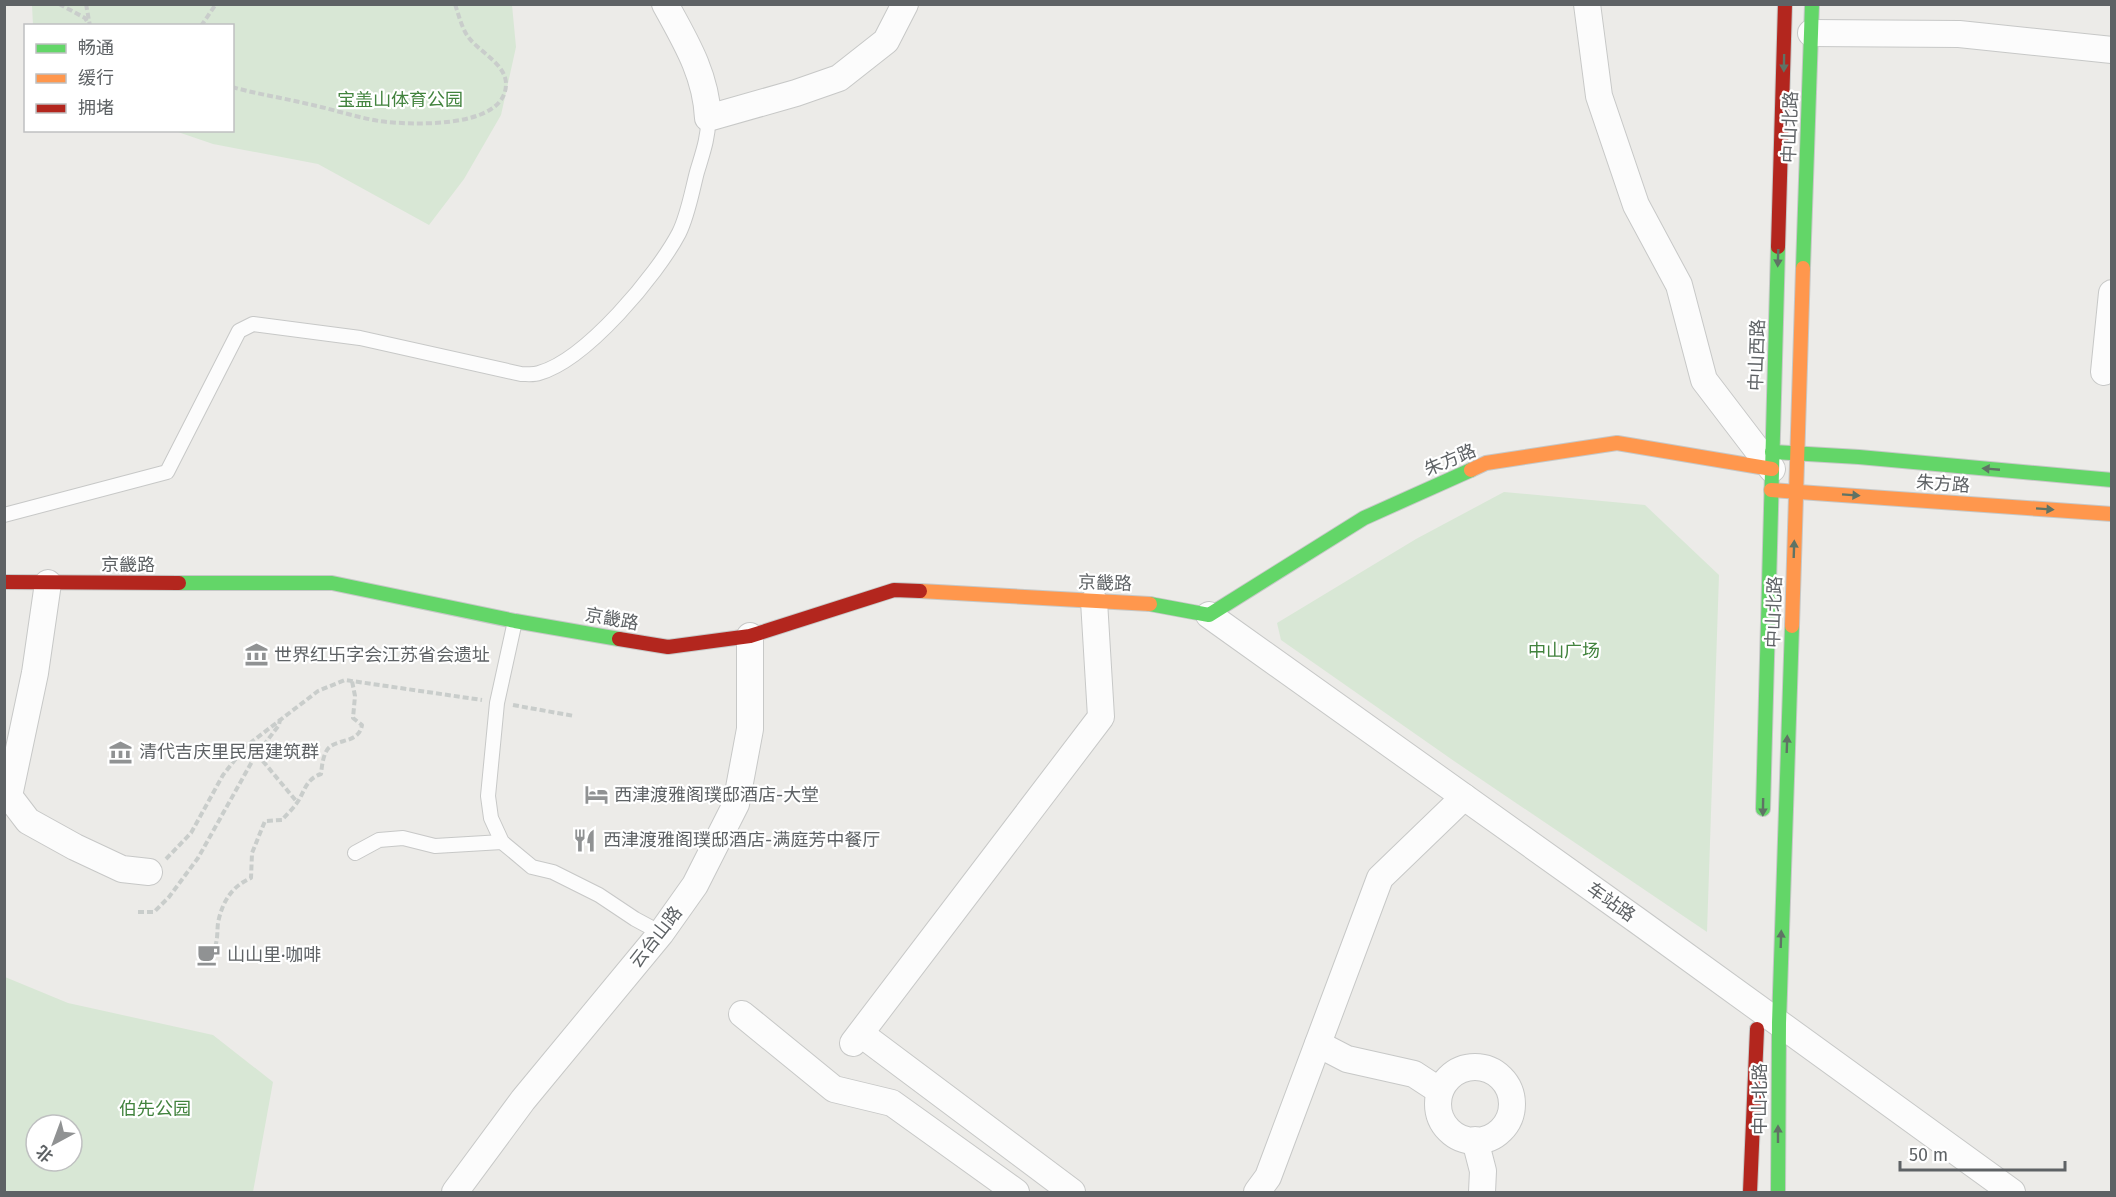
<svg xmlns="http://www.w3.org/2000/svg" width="2116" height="1197" viewBox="0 0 2116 1197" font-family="'Fira Sans','Noto Sans SC',sans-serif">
<rect width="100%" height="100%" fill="#ecebe8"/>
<g fill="#d8e7d5" fill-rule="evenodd">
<path d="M32,5h480l4,42 -15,68 -37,64 -35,46 -111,-61 -105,-20 -38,-13 57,-1v-104l-199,-1z"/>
<path d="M1504,492l141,13 74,70 -12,357 -253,-171 -173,-121 -4,-17 139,-84z"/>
<path d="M5,977l63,26 145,32 60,47 -20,110h-248zM36,1125h36v36h-36z"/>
</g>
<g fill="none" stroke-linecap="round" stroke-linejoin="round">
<defs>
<g id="lane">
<path d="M4,515l163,-43 72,-141 14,-7 107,14 161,36c6,0 13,1 18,-1 47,-13 118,-98 140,-140 9,-18 13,-42 18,-61 5,-17 12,-36 11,-54"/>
<path d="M515,621l-18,82 -9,93 3,22 11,24 30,25 21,5 46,23 36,24 26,14"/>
<path d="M355,853l24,-13 24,-2 32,8 67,-4"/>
</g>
<g id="street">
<path d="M665,4c21,38 41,71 43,114l88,-25 43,-15 47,-37 19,-37"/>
<path d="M1587,4l12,92 37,109 43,80 25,95 68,89"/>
<path d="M1811,33l148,1 153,16"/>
<path d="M2104,372l8,-79"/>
<path d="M48,583l-13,90 -26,123 19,25 47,26 47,22 27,3"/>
<path d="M1209,615l429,306 374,271"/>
<path d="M742,1014l92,75 58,14 124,89"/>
<path d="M861,1034l211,158"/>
<path d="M853,1043l248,-326 -7,-116"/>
<path d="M1318,1044l29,15 67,15 26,17"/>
<circle cx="1475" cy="1104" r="37"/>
<path d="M1475,1140l8,31 -1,21"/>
<path d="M455,1192l68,-92 138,-167 34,-48 41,-81 14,-75v-93"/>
<path d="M1257,1192l11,-15 112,-299 84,-81"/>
</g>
<g id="fast">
<path d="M1803,268l9,-264"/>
<path d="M1772,452l87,5 253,23"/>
<path d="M179,583h153l183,38 104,18"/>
<path d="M1150,604l59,11 155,-97 107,-48"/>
<path d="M1763,809l15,-562"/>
<path d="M1778,1192l1,-169 13,-397"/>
</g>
<g id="slow">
<path d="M1471,470l15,-7 131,-20 155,26"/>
<path d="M1771,490l341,24"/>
<path d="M920,591l230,13"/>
<path d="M1792,626l11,-358"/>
</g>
<g id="jam">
<path d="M1778,247l7,-243"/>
<path d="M4,582l175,1"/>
<path d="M619,639l49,8 82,-11 144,-46 26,1"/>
<path d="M1750,1192l7,-163"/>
</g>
</defs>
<use href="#lane" stroke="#c7c8c7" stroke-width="16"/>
<use href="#street" stroke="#c7c8c7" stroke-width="28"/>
<use href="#fast" stroke="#c6c8c7" stroke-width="16"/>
<use href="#slow" stroke="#c6c8c7" stroke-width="16"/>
<use href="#jam" stroke="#c6c8c7" stroke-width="16"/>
<g stroke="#c9cdcb" stroke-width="4" stroke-dasharray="6 3" stroke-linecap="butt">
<path d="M59,4l26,14 3,5"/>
<path d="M86,4l4,22"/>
<path d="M201,26l15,-22"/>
<path d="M232,87c25,7 51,11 76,17 24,5 47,13 71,17 30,4 128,9 127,-38 -1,-19 -26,-31 -37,-45 -7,-9 -10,-22 -14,-34"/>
<path d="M513,705l61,11"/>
<path d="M257,754l40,48"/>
<path d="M166,859l25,-26 32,-58 22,-28 73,-56 27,-11 137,20"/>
<path d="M138,912h16l15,-15 29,-39 56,-100 25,-33 1,-6"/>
<path d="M215,947c3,-9 2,-16 3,-24 4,-21 14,-37 33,-45l1,-25 13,-32 17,-1c6,-7 15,-15 19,-24 5,-10 8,-18 20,-22 1,-8 2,-23 10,-28 11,-7 28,-4 31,-21l-9,-7 2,-22 -3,-15"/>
</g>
<use href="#lane" stroke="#fcfcfc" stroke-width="14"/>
<use href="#street" stroke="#fcfcfc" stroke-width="26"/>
<use href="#fast" stroke="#63d668" stroke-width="14"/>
<use href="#slow" stroke="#ff974d" stroke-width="14"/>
<use href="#jam" stroke="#b3261e" stroke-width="14"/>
</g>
<defs><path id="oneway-solid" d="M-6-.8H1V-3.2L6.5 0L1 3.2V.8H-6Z" transform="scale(1.5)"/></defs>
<g fill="#5f7365">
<use href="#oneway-solid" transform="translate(1784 63) rotate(91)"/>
<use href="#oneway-solid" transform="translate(1778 258) rotate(92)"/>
<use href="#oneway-solid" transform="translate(1991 469) rotate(-175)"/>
<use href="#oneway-solid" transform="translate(1851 495) rotate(4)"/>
<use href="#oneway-solid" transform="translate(2045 509) rotate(4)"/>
<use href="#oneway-solid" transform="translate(1794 549) rotate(-88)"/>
<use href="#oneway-solid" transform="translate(1787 744) rotate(-88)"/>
<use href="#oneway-solid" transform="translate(1763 807) rotate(91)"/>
<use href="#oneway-solid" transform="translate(1781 939) rotate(-88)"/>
<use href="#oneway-solid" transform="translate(1778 1134) rotate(-90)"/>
</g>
<defs>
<symbol id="museum-bare" viewBox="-9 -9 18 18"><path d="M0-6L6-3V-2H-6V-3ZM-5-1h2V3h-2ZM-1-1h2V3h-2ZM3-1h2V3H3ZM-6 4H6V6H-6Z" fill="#909293" stroke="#fff" stroke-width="2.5" paint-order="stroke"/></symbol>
<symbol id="hotel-bare" viewBox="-9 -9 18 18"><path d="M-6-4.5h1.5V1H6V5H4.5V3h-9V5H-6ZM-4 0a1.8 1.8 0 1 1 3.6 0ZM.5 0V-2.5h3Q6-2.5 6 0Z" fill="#909293" stroke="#fff" stroke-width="2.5" paint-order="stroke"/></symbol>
<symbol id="restaurant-bare" viewBox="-9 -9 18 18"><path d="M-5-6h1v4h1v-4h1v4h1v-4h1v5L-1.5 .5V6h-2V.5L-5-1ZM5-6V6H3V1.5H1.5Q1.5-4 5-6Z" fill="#909293" stroke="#fff" stroke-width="2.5" paint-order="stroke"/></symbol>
<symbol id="cafe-bare" viewBox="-9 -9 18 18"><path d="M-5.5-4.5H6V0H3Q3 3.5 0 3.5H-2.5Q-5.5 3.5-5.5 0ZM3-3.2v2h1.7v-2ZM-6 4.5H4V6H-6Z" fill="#909293" stroke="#fff" stroke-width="2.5" paint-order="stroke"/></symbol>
</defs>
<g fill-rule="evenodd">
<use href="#museum-bare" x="240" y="638" width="33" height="33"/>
<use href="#museum-bare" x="104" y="736" width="33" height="33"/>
<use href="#hotel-bare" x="580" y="778" width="33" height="33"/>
<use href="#restaurant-bare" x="568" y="824" width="33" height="33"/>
<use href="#cafe-bare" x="192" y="938" width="33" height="33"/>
</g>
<g text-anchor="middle" stroke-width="4.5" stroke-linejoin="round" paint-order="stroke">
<g font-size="18" fill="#42833e" stroke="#fff">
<text x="400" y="106">宝盖山体育公园</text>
<text x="1564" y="657">中山广场</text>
<text x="155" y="1115">伯先公园</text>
</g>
<g font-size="18" fill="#5e6265" stroke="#fff">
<text transform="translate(1790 127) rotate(-88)" y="6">中山北路</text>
<text transform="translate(1757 355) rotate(-88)" y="6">中山西路</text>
<text transform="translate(1450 460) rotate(-23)" y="6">朱方路</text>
<text transform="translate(1943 484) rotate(4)" y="6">朱方路</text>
<text x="128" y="571">京畿路</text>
<text transform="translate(1105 583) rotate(2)" y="6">京畿路</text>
<text transform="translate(1774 612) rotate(-88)" y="6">中山北路</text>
<text transform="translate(612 619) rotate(10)" y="6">京畿路</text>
<text transform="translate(1611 902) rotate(35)" y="6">车站路</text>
<text transform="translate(656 937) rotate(-52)" y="6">云台山路</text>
<text transform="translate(1760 1099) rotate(-90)" y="6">中山北路</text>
</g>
<g font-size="18" fill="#5e6265" stroke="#fff" text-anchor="start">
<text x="274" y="661">世界红卐字会江苏省会遗址</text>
<text x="139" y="758">清代吉庆里民居建筑群</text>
<text x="614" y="801">西津渡雅阁璞邸酒店-大堂</text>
<text x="603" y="846">西津渡雅阁璞邸酒店-满庭芳中餐厅</text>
<text x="227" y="961">山山里·咖啡</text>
</g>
</g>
<rect width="2116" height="1197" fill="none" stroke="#5e6265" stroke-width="12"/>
<rect x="24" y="24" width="210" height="108" fill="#ffffff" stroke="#bfc0c1" stroke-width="1.5"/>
<rect x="36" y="44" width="30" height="9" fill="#63d668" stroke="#bfc0c1" stroke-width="1.5"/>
<text x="78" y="54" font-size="18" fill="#5e6265">畅通</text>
<rect x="36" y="74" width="30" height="9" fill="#ff974d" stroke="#bfc0c1" stroke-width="1.5"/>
<text x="78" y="84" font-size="18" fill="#5e6265">缓行</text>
<rect x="36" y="104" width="30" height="9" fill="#b3261e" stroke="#bfc0c1" stroke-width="1.5"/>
<text x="78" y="114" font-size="18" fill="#5e6265">拥堵</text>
<g transform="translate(54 1143) rotate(221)"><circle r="28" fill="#ffffff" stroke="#bfc0c1" stroke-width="1.5"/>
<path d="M0-4.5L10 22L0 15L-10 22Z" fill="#909293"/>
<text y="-9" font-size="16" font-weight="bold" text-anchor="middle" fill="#5e6265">北</text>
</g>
<path d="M1900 1161v9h165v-9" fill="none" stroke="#5e6265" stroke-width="3"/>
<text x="1909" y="1161" font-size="18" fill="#5e6265" stroke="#ffffff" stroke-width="4.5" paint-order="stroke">50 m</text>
</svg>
